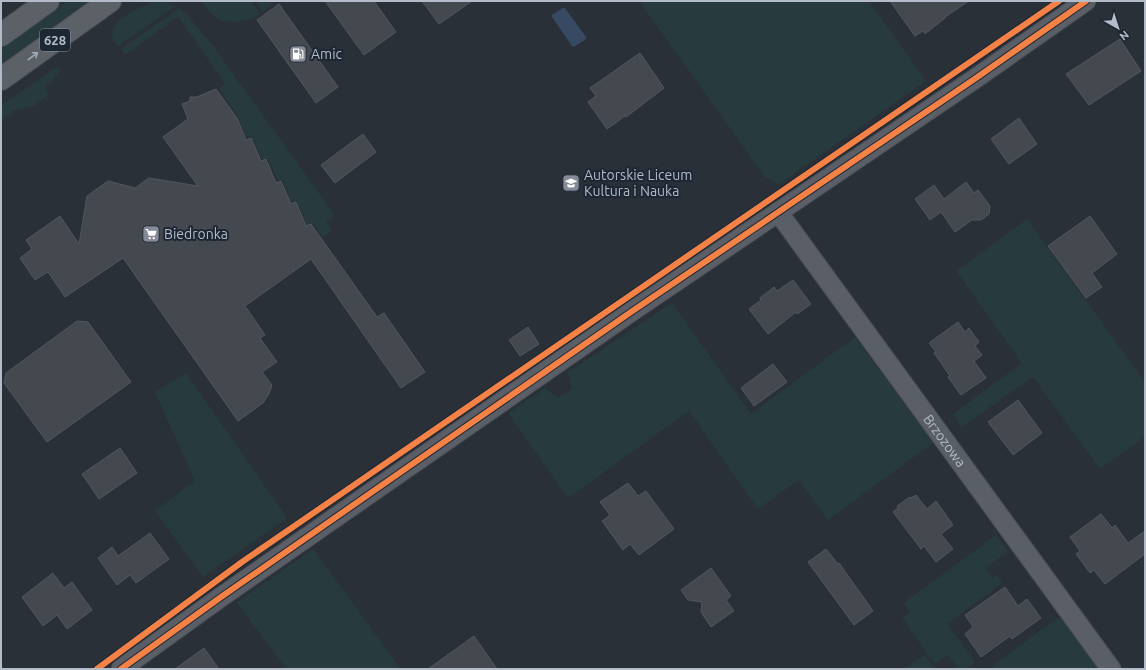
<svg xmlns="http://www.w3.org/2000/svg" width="1146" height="670" viewBox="0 0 1146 670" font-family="Ubuntu,sans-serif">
<rect width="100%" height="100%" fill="#2a3038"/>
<g fill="#273a3e">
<path d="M68,1h21l-88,63v-15z"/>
<path d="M201,1h50l9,13c-11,8 -31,11 -44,4 -6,-4 -10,-11 -15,-17z"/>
<path d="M255,1h14l3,4 -9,7z"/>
<path d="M639,1h230l57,80 -148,104 -13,-8z"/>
<path d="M159,2l8,1 8,3 -57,40c-2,-3 -6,-7 -6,-11 1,-18 33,-31 47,-33z"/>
<path d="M179,8l9,8 23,27 123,171 -8,7 6,9 -9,8 -10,-15 -6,2 -10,-24 -5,2 -9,-23 -5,1 -10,-23 -6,1 -11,-23 -5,1 -9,-22 -18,-26 6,-6 -47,-66 -53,38 -4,-6z"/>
<path d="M55,68l5,2 -3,4 1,1 -14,12 5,8 -15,11 -21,5 -12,10v-16l10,-6z"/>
<path d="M1027,219l118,163v55l-45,32 -67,-92 -71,50 -9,-13 69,-51 -66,-92z"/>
<path d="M672,303l79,111 104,-77 78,106 -105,77 -29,-40 -41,29 -69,-98 -121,87 -60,-85 37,-25 13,10 14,-9 -4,-17z"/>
<path d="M186,373l101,145 -84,59 -48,-66 40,-30 -40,-89z"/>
<path d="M996,535l12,16 -22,17 7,10 4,-3 5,8 -55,41 28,38 -10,7h-7l-10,-14 -13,9 -33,-46 8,-6 -6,-9z"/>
<path d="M313,549l88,120h-115l-49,-67z"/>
<path d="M1061,616l38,53h-105l-2,-3z"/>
<path d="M925,655l10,14h-31z"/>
</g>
<path fill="#384963" d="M563,8h2l21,29v2l-12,8 -2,-1 -20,-29v-2z"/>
<g fill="#444950" stroke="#52575f">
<path d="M325,1h49l22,31 -32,23z"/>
<path d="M422,1h50l-33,23z"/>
<path d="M890,1h79l-24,16v1l-20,16 -2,-3 -8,5z"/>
<path d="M279,4l59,83 -22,16 -59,-83z"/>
<path d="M1120,39l21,32 -52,34 -23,-31z"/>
<path d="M640,53l24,35 -38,29 -1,-1 -18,13 -19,-27 8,-6 -6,-8z"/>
<path d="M216,89l21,29 9,22 5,-2 10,23 5,-2 10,24 5,-2 10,23 5,-2 10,24 5,-2 66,93 7,-4 41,59 -24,16 -90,-129 -66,47 20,29 -5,3 17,24 -15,10 10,13 -3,9 -6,9 -25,18 -115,-163 -58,39 -17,-25 -13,8 -15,-22 12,-9 -6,-9 34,-24 19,28 8,-48 21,-15 27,7 14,-10 49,8 -35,-49 25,-18 -6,-15 8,-3v-4h7z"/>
<path d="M1019,118l18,26 -28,20 -18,-25z"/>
<path d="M363,134l13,18 -41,31 -14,-18z"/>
<path d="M966,182l8,11 4,-3 12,16 -1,8 -8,6h-9l-17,12 -14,-20 -11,8 -15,-21 19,-14 10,14z"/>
<path d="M1090,216l27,38 -25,19 10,14 -16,11 -38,-52z"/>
<path d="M793,280l18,24 -14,10 -1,-2 -28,22 -19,-25 12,-9 -1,-2 14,-11 3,4z"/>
<path d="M77,321l11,1 43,60 -84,60 -43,-59 2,-10z"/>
<path d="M958,322l7,10 4,-4 10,14 -4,4 7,9 -8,6 12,17 -25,17 -13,-18 2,-1 -16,-23 2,-1 -7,-9z"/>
<path d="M528,327l11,17 -19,12 -11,-16z"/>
<path d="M773,364l14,18 -33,24 -13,-18z"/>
<path d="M1018,400l24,33 -29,22 -25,-33z"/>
<path d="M120,448l17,25 -38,26 -17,-25z"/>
<path d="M628,483l10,13 8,-5 28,38 -35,26 -9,-11 -7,6 -21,-29 8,-6 -10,-13z"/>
<path d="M916,495l11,14 9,-8 17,24 -12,9 12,15 -17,13 -12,-16 -3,3 -28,-37 5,-4 -1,-2 13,-9 1,1z"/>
<path d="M1101,514l11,14 3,-3 13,18 17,-12v23l-40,30 -11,-14 -4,3 -14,-19 4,-3 -10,-14z"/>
<path d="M150,533l19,26 -33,24 -6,-8 -13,10 -19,-27 14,-11 6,9z"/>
<path d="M826,549l12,15 1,-1 34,48 -19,14 -46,-63z"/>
<path d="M711,568l20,28 -5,4 8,11 -23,16 -10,-15 1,-10 -14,-2 -7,-10z"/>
<path d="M53,573l11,15 8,-6 20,28 -25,19 -10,-14 -14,11 -21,-29z"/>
<path d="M1005,587l13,19 9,-7 14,19 -29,21 -2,-3 -29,21 -16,-23 8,-7 -8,-12z"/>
<path d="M474,636l23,33h-69z"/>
<path d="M204,648l15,21h-44z"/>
</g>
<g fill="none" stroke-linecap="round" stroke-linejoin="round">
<defs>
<g id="minor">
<path id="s1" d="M778,212l333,457"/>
<path d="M121,669l100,-72 410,-285 345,-234 110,-77"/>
</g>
<g id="primary">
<path d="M1,35l47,-34"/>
<path d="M1,79l109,-78"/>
</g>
</defs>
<use href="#minor" stroke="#484c53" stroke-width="21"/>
<use href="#primary" stroke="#484c55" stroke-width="24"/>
<use href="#minor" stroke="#5a5e66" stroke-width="19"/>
<use href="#primary" stroke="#5c6168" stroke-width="22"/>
<defs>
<g id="cycleway">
<path d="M97,669l145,-107 817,-561"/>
<path d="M121,669l100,-72 410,-285 345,-234 110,-77"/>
</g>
</defs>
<use href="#cycleway" stroke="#1d2633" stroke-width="8"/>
<use href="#cycleway" stroke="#f48246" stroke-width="6"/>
</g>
<defs><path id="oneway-shaft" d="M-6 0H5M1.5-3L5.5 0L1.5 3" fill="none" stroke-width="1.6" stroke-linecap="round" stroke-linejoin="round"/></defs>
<use stroke="#a2aab6" href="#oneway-shaft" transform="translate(33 56) rotate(-36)"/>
<defs>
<symbol id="fuel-square" viewBox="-11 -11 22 22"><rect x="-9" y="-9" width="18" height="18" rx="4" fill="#848b96" stroke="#1d2633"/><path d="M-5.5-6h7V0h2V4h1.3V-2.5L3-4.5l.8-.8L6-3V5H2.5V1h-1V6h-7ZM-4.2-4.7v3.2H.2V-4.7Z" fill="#fff"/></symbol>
<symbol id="school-square" viewBox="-11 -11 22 22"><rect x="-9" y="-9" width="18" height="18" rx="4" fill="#848b96" stroke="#1d2633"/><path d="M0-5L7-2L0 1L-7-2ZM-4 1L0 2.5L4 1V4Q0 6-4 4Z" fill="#fff"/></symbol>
<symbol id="supermarket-square" viewBox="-11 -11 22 22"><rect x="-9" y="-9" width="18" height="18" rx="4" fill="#848b96" stroke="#1d2633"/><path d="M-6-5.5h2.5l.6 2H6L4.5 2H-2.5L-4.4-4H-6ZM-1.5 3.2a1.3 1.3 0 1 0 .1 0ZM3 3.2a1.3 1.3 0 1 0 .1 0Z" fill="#fff"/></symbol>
</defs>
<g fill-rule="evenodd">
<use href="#fuel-square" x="288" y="44" width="20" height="20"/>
<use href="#school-square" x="561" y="173" width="20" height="20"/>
<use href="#supermarket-square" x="141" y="224" width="20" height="20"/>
</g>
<g text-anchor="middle" stroke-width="4" stroke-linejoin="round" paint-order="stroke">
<rect fill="#1d2633" stroke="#878f9c" stroke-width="1" x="40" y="29" width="30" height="22" rx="3"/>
<g font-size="13" font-weight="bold" fill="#b4bcc9">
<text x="55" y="45">628</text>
</g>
<g font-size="14" fill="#b4bcc9" stroke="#1d2633" text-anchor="start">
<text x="311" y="59">Amic</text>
<text x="584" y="180">Autorskie Liceum<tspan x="584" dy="16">Kultura i Nauka</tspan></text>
<text x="164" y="239">Biedronka</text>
</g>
<g font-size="14" fill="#b4bcc9" stroke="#1d2633">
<text dy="5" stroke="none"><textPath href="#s1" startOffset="283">Brzozowa</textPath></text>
</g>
</g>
<rect width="1146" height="670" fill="none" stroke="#b4bcc9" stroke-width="4"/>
<g transform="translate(1118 28) rotate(141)" stroke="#1d2633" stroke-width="3" paint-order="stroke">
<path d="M0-3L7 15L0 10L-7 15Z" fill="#b4bcc9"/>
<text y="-6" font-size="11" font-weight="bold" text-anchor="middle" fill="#b4bcc9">N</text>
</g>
</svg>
